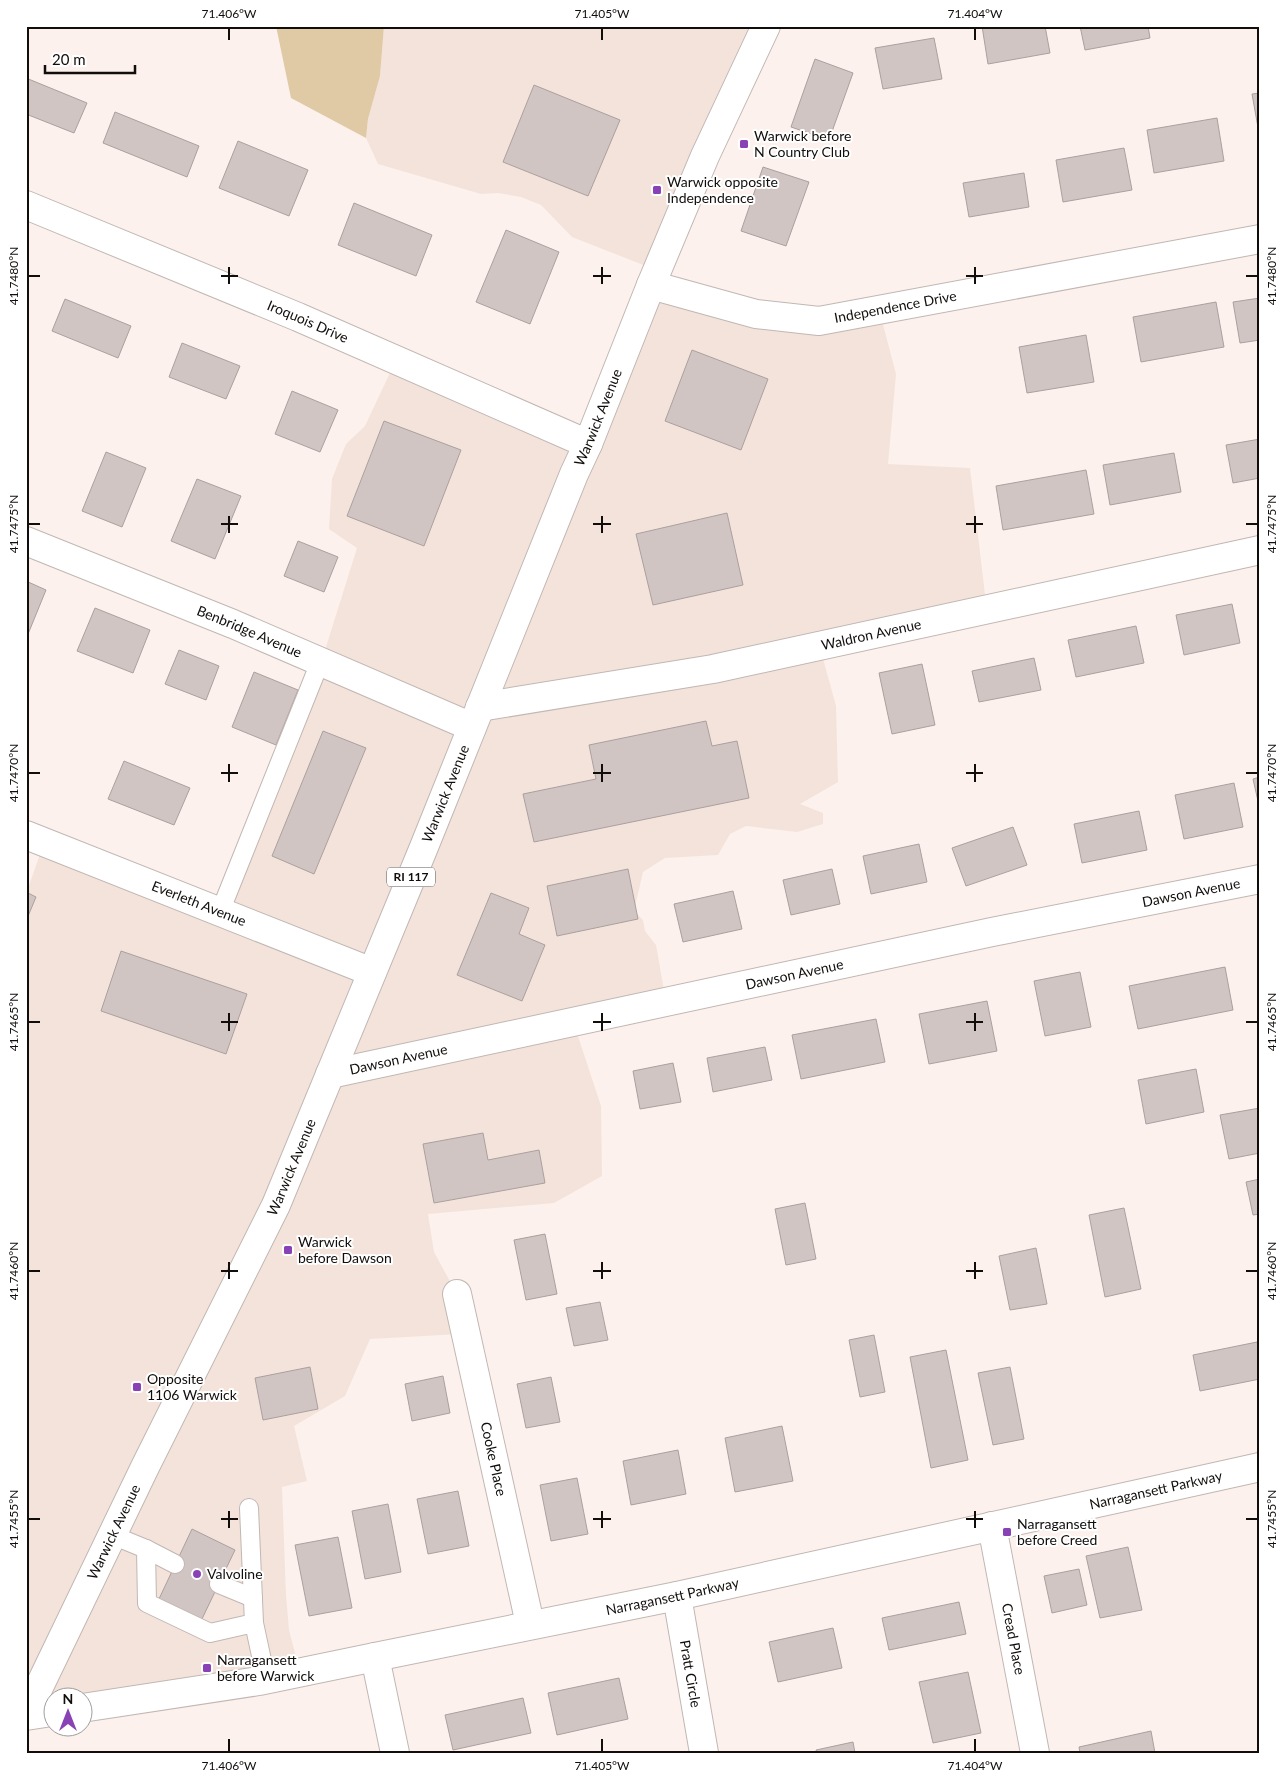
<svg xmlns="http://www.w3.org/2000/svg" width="1286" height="1779" viewBox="0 0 1286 1779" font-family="Lato,sans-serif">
<rect width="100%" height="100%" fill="#fcf1ed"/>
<g fill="#f4e3db">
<path d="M384,26h374l-107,242 -79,-31 -31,-32 -20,-8 -23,-4 -17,1 -103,-30 -12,-26 2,-19 12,-43z"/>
<path d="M648,290l106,20 126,3 16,61 -8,90 82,4 16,135 -166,45 16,58 2,76 -38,22 23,9v11l-26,8 -51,-6 -16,8 -12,21 -53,3 -22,14 -9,39 9,9 2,11 11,14 9,51 -91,28 27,82 1,70 -48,27 -126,11 6,38 44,81 -108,6 -25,57 -51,30 13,55 -25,6 4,108 3,35 10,38 -217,28h-30v14l-26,6v-822l19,-54 173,66 103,-243 36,-115 -28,-19 3,-50 14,-35 19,-18 32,-68 186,79z"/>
</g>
<path fill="#dfcaa5" d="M276,26h108l-4,50 -12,43 -2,19 -75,-40z"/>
<g fill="#d1c5c4" stroke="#aba09f">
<path d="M982,26h63l5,27 -62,11z"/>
<path d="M1080,26h68l2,12 -65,12z"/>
<path d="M934,38l8,41 -59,10 -8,-41z"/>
<path d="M815,59l38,14 -24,67 -38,-13z"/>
<path d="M26,78l61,25 -13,30 -48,-19z"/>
<path d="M534,85l86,35 -32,76 -85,-34z"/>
<path d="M1260,93v40h-1l-7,-39z"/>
<path d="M115,112l84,34 -12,31 -84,-34z"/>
<path d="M1217,118l7,43 -70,12 -7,-43z"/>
<path d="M238,141l70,29 -19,46 -70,-28z"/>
<path d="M1124,148l8,42 -69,12 -7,-42z"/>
<path d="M763,167l46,15 -23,64 -45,-15z"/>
<path d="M1024,173l5,34 -60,10 -6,-34z"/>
<path d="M354,203l78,32 -16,41 -78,-31z"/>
<path d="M506,230l53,22 -29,72 -54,-22z"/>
<path d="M1260,298v42l-20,3 -7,-41z"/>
<path d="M65,299l66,27 -13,32 -66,-27z"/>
<path d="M1216,302l8,45 -83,15 -8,-45z"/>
<path d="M1086,335l8,47 -67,11 -8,-46z"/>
<path d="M182,343l58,23 -14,33 -57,-22z"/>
<path d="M692,350l76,29 -27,71 -76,-29z"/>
<path d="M292,391l46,19 -18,42 -45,-18z"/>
<path d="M384,421l77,29 -37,96 -77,-30z"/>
<path d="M1260,439v39l-27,5 -7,-38z"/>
<path d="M106,452l40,16 -24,59 -40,-16z"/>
<path d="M1174,453l7,39 -71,13 -7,-40z"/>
<path d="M1086,470l8,44 -91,16 -7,-44z"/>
<path d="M197,479l44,17 -26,63 -44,-18z"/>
<path d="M727,513l16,72 -90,20 -17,-71z"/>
<path d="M298,541l40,16 -14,35 -40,-16z"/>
<path d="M26,581l20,9 -20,49z"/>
<path d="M1232,604l8,39 -56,12 -8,-40z"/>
<path d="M95,608l55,22 -17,43 -56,-22z"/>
<path d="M1136,626l8,37 -68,14 -8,-37z"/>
<path d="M179,650l40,16 -13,34 -41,-16z"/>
<path d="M1034,658l7,32 -62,12 -7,-31z"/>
<path d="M922,664l13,61 -43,9 -13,-61z"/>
<path d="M254,672l44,18 -22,55 -44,-18z"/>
<path d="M706,721l6,25 25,-5 12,57 -215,44 -11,-48 73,-15 -7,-34z"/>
<path d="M323,731l43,17 -52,126 -42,-18z"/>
<path d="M124,761l66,27 -16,37 -66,-26z"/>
<path d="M1260,777v33l-7,-31z"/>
<path d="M1234,783l9,44 -59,12 -9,-44z"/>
<path d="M1139,811l8,39 -65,13 -8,-39z"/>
<path d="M1013,827l14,38 -61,21 -14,-38z"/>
<path d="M919,844l8,38 -56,12 -8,-38z"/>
<path d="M628,869l10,50 -81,17 -10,-50z"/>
<path d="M832,869l8,35 -49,11 -8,-35z"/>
<path d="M733,891l9,38 -59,13 -9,-38z"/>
<path d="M26,892l10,5 -10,24z"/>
<path d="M491,893l38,15 -10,26 26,11 -23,56 -65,-26z"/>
<path d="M121,951l126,43 -21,60 -125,-43z"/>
<path d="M1225,967l8,43 -95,19 -9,-43z"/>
<path d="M1080,972l11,55 -46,9 -11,-55z"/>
<path d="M987,1001l10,50 -68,13 -10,-50z"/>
<path d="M876,1019l9,43 -84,17 -9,-44z"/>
<path d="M765,1047l7,33 -59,12 -6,-34z"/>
<path d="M673,1063l8,39 -41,7 -7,-38z"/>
<path d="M1196,1069l8,43 -58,12 -8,-44z"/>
<path d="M1260,1108v45l-31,6 -9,-44z"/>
<path d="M483,1133l5,27 51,-10 6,33 -111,20 -11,-59z"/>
<path d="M1260,1179v35l-7,1 -7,-33z"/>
<path d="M805,1203l11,56 -30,6 -11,-56z"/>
<path d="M1124,1208l17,81 -36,8 -16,-82z"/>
<path d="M545,1234l12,60 -31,6 -12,-60z"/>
<path d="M1036,1248l11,56 -37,6 -11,-54z"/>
<path d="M600,1302l8,38 -34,6 -8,-38z"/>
<path d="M874,1335l11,57 -25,5 -11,-57z"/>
<path d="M1257,1342l3,13v24l-60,12 -7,-36z"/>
<path d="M946,1350l22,110 -37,8 -21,-111z"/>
<path d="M310,1367l8,42 -55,11 -8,-42z"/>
<path d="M1010,1367l14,72 -31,6 -15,-72z"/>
<path d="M443,1376l7,37 -38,8 -7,-37z"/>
<path d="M551,1377l9,45 -34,6 -9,-44z"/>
<path d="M782,1426l11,55 -58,11 -10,-54z"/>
<path d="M678,1450l8,44 -55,11 -8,-44z"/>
<path d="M577,1478l11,56 -37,7 -11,-56z"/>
<path d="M458,1491l11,55 -41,8 -11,-55z"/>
<path d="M388,1504l13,68 -36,7 -13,-68z"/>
<path d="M192,1529l43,21 -34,71 -43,-20z"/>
<path d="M338,1537l14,71 -43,8 -14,-71z"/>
<path d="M1128,1547l14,63 -42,8 -14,-62z"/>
<path d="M1079,1569l8,36 -35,8 -8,-37z"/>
<path d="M959,1602l7,32 -77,16 -7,-32z"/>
<path d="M833,1628l9,40 -64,14 -9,-40z"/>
<path d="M968,1672l13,61 -48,10 -14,-61z"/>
<path d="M619,1678l9,41 -71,16 -9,-42z"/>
<path d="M523,1698l8,35 -78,17 -8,-35z"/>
<path d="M1151,1731l4,22h-75l-1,-6z"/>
<path d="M853,1742l2,11h-38l-1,-3z"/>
</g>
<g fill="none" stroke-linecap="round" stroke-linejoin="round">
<defs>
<g id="service">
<path d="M220,912l100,-250"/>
<path d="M249,1508l5,115"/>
<path d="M112,1535l34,14 1,54 63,30 44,-10 12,56"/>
<path d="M146,1549l29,15"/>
<path d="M219,1584l34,14"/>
</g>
<g id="minor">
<path id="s1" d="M26,205l272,112 290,127"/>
<path id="s2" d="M651,285l105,29 63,7 441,-82"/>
<path id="s3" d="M26,541l207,83 239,103"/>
<path id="s4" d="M480,707l233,-38 547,-119"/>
<path id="s5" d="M26,835l346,137"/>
<path id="s6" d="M330,1074l662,-142 268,-53"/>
<path id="s7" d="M457,1294l73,330"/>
<path id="s8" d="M992,1526l43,227"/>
<path id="s9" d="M677,1596l27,157"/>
<path d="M375,1657l20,96"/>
</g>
<g id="tertiary">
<path id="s10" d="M82,1708l177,-27 116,-24 302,-61 583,-129"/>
<path d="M26,1716l26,-4"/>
</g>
<g id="primary">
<path id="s11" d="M26,1714l119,-247 131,-262 148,-358 150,-373 14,-30 63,-159 54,-129 61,-130"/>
</g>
</defs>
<use href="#service" stroke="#c1b7b3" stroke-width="20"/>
<use href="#minor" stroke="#c1b7b3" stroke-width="30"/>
<use href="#tertiary" stroke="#c1b7b3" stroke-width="30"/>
<use href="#primary" stroke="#c1b7b3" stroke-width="30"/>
<use href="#service" stroke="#fff" stroke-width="18"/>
<use href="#minor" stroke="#fff" stroke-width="28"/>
<use href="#tertiary" stroke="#fff" stroke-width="28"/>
<use href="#primary" stroke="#fff" stroke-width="28"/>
</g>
<path fill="none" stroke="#100d0b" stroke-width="2" d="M229,28v12M602,28v12M975,28v12M229,267v17M602,267v17M975,267v17M28,276h12M221,276h17M593,276h18M966,276h17M1246,276h12M229,516v17M602,516v17M975,516v17M28,524h12M221,524h17M593,524h18M966,524h17M1246,524h12M229,764v18M602,764v18M975,764v18M28,773h12M221,773h17M593,773h18M966,773h17M1246,773h12M229,1013v18M602,1013v18M975,1013v18M28,1022h12M221,1022h17M593,1022h18M966,1022h17M1246,1022h12M229,1262v17M602,1262v17M975,1262v17M28,1271h12M221,1271h17M593,1271h18M966,1271h17M1246,1271h12M229,1511v17M602,1511v17M975,1511v17M28,1519h12M221,1519h17M593,1519h18M966,1519h17M1246,1519h12M229,1739v13M602,1739v13M975,1739v13"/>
<g fill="#8842b5" stroke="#fff" stroke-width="2">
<rect x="739" y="139" width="10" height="10" rx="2.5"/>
<rect x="652" y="185" width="10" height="10" rx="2.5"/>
<rect x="283" y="1245" width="10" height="10" rx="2.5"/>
<rect x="132" y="1382" width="10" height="10" rx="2.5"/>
<rect x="1002" y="1527" width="10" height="10" rx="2.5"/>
<circle cx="197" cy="1574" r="5"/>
<rect x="202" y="1663" width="10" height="10" rx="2.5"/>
</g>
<g text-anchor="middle" stroke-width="4" stroke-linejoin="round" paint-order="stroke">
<rect fill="#fff" stroke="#585654" stroke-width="1" x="387" y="867.5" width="48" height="19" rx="4"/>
<g font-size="12" font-weight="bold" fill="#100d0b">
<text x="411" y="881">RI 117</text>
</g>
<g font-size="14" fill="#100d0b" stroke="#fff" text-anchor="start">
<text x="754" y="141">Warwick before<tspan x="754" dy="16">N Country Club</tspan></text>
<text x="667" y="187">Warwick opposite<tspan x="667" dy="16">Independence</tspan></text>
<text x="298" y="1247">Warwick<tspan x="298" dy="16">before Dawson</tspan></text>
<text x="147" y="1384">Opposite<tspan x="147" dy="16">1106 Warwick</tspan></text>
<text x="1017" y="1529">Narragansett<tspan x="1017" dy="16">before Creed</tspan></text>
<text x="207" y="1579">Valvoline</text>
<text x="217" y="1665">Narragansett<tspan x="217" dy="16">before Warwick</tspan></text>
</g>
<g font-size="14" fill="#100d0b" stroke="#fff">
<text dy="5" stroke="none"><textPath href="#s2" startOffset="250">Independence Drive</textPath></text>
<text dy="5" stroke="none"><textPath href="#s1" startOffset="305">Iroquois Drive</textPath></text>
<text dy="5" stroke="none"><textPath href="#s11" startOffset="1418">Warwick Avenue</textPath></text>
<text dy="5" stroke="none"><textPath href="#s3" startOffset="241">Benbridge Avenue</textPath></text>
<text dy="5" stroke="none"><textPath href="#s4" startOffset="398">Waldron Avenue</textPath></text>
<text dy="5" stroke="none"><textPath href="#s11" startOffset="1012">Warwick Avenue</textPath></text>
<text dy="5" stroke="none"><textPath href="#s6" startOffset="880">Dawson Avenue</textPath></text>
<text dy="5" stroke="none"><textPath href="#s5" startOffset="186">Everleth Avenue</textPath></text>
<text dy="5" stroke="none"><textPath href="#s6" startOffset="475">Dawson Avenue</textPath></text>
<text dy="5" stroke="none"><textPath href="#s6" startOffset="70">Dawson Avenue</textPath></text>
<text dy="5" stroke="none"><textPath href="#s11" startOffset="608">Warwick Avenue</textPath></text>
<text dy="5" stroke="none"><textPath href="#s7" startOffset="169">Cooke Place</textPath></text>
<text dy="5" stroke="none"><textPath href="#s10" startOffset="1096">Narragansett Parkway</textPath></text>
<text dy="5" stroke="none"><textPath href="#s11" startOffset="202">Warwick Avenue</textPath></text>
<text dy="5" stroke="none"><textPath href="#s10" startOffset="601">Narragansett Parkway</textPath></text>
<text dy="5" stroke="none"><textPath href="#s8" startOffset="115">Cread Place</textPath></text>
<text dy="5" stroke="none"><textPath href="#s9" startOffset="79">Pratt Circle</textPath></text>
</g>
</g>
<rect width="1286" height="1779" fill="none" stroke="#ffffff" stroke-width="55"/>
<g transform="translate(68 1712)"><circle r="24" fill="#ffffff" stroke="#9f9e9d"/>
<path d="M0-4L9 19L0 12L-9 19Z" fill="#8842b5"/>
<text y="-8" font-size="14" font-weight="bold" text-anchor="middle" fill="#100d0b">N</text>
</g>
<path d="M45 65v8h90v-8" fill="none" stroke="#100d0b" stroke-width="2.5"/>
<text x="52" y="65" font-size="15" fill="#100d0b" stroke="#ffffff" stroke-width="4" paint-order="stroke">20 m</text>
<rect x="28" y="28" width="1230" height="1724" fill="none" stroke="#100d0b" stroke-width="2"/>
<g font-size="12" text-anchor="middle" fill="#100d0b">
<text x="229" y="18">71.406°W</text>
<text x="602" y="18">71.405°W</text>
<text x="975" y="18">71.404°W</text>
<text transform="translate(14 276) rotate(-90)" y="4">41.7480°N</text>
<text transform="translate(1272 276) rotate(-90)" y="4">41.7480°N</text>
<text transform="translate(14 524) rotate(-90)" y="4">41.7475°N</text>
<text transform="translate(1272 524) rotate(-90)" y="4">41.7475°N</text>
<text transform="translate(14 773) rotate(-90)" y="4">41.7470°N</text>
<text transform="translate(1272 773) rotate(-90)" y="4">41.7470°N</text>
<text transform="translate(14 1022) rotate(-90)" y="4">41.7465°N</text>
<text transform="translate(1272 1022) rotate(-90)" y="4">41.7465°N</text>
<text transform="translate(14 1271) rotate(-90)" y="4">41.7460°N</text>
<text transform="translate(1272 1271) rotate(-90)" y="4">41.7460°N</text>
<text transform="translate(14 1519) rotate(-90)" y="4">41.7455°N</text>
<text transform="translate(1272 1519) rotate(-90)" y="4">41.7455°N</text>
<text x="229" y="1770">71.406°W</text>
<text x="602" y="1770">71.405°W</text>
<text x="975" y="1770">71.404°W</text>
</g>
</svg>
